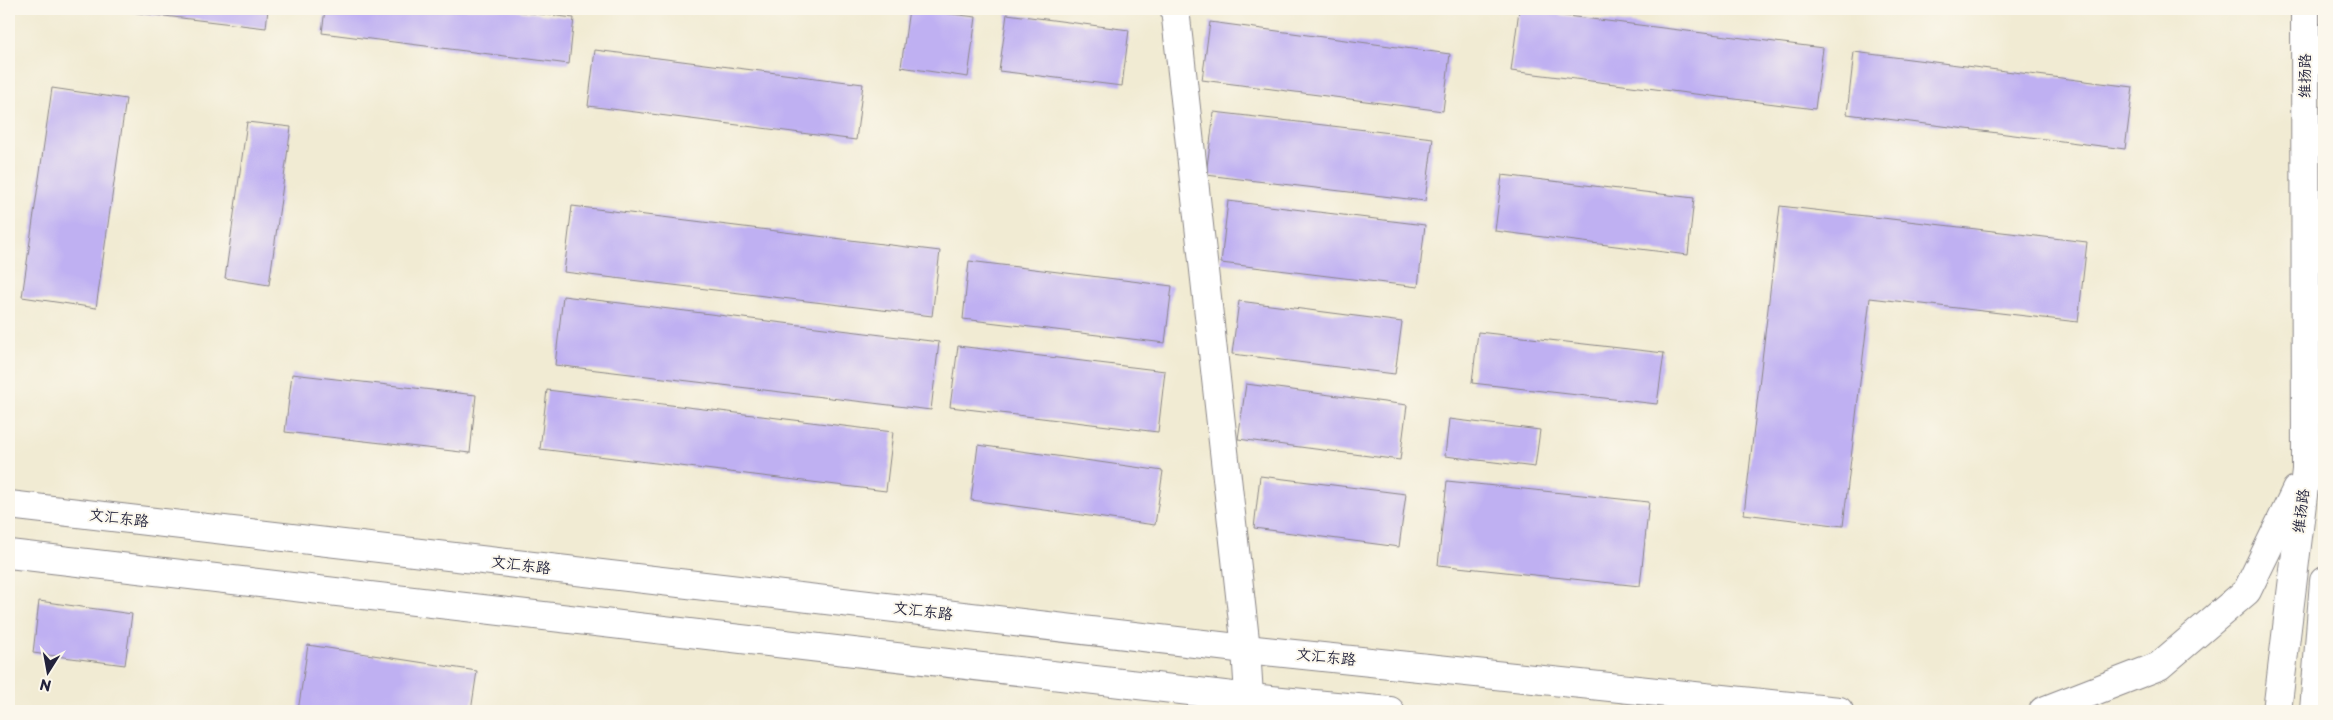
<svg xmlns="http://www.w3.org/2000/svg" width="2333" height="720" viewBox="0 0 2333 720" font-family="'Playpen Sans','LXGW WenKai TC',sans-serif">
<rect width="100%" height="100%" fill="#fbf7ec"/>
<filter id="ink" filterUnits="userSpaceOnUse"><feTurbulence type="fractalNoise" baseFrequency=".02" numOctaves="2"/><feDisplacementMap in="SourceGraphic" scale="10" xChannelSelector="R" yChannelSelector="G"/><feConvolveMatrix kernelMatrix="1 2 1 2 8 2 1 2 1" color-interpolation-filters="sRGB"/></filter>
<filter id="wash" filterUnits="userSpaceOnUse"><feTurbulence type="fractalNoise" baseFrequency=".0096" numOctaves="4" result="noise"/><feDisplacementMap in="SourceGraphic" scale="20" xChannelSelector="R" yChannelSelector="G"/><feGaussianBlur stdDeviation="1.12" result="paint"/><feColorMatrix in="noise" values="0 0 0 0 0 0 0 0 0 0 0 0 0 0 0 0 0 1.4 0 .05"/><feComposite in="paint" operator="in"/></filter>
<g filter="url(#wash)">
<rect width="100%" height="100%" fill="#f1ebd3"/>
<g id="blocks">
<g fill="#bfb0f2">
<path d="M105,9h163l-2,19z"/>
<path d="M325,9h174l75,9 -5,46 -247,-31z"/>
<path d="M909,9l67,8 -8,60 -67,-10z"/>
<path d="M1519,10l304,38 -8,61 -304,-38z"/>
<path d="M1007,14l122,16 -7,56 -123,-15z"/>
<path d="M1210,22l240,32 -7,57 -241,-31z"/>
<path d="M595,50l268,34 -7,56 -268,-34z"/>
<path d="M1854,52l279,35 -8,62 -278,-35z"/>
<path d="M52,88l74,11 -30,209 -74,-11z"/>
<path d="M1214,112l219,26 -8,63 -219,-26z"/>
<path d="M247,122l44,5 -22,158 -44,-7z"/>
<path d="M1502,175l192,23 -6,57 -193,-24z"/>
<path d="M1228,201l197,24 -7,62 -197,-24z"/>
<path d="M572,206l368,45 -8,65 -368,-44z"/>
<path d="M1780,206l307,36 -9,80 -208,-24 -27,228 -99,-12z"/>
<path d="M969,261l203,25 -7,57 -202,-24z"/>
<path d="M563,296l376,46 -8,68 -376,-45z"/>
<path d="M1239,301l163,21 -7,52 -163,-20z"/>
<path d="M1478,332l186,21 -7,51 -185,-21z"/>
<path d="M958,346l207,25 -7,61 -208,-25z"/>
<path d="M292,374l184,21 -6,58 -185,-21z"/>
<path d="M1246,384l161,21 -7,55 -162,-21z"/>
<path d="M547,390l346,42 -7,59 -346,-42z"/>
<path d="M1449,419l91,11 -5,37 -90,-11z"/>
<path d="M978,445l185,26 -8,54 -184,-25z"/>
<path d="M1260,476l146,18 -7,53 -145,-19z"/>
<path d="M1447,481l202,21 -9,84 -202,-21z"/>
<path d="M39,601l93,13 -7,51 -92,-12z"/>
<path d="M308,645l169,26 -6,40h-173z"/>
</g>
</g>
</g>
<g filter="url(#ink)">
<use href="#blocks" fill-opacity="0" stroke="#8a8687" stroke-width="1"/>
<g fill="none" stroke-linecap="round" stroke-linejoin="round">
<defs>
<path id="minor" d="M1175,9l71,640 4,62"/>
<g id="secondary">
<path d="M9,505l1237,144 593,62"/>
<path d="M9,554l1241,144 140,13"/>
<path d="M2043,711l116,-45 88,-75 49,-101"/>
<path d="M2277,711l29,-241 -1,-461"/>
<path d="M2314,711l10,-130"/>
</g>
</defs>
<use href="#minor" stroke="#8a8687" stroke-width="30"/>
<use href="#secondary" stroke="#8a8687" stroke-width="30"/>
<use href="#minor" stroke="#fff" stroke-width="28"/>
<use href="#secondary" stroke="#fff" stroke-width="28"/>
</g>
</g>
<g text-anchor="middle" stroke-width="4" stroke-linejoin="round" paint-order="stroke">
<g font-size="15" fill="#22223b" stroke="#fbf7ec">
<text transform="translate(2305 76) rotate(-90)" y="5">维扬路</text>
<text transform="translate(2301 511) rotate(-83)" y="5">维扬路</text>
<text transform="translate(119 518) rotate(7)" y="5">文汇东路</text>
<text transform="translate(521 565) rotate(7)" y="5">文汇东路</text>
<text transform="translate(923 611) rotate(7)" y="5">文汇东路</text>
<text transform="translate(1326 657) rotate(6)" y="5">文汇东路</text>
</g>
</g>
<rect width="2333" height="720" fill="none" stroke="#fbf7ec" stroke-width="30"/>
<g transform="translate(48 672) rotate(191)" stroke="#fbf7ec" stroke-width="4" paint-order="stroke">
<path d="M0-4L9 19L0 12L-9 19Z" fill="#22223b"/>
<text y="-8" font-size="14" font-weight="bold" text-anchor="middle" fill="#22223b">N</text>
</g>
</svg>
